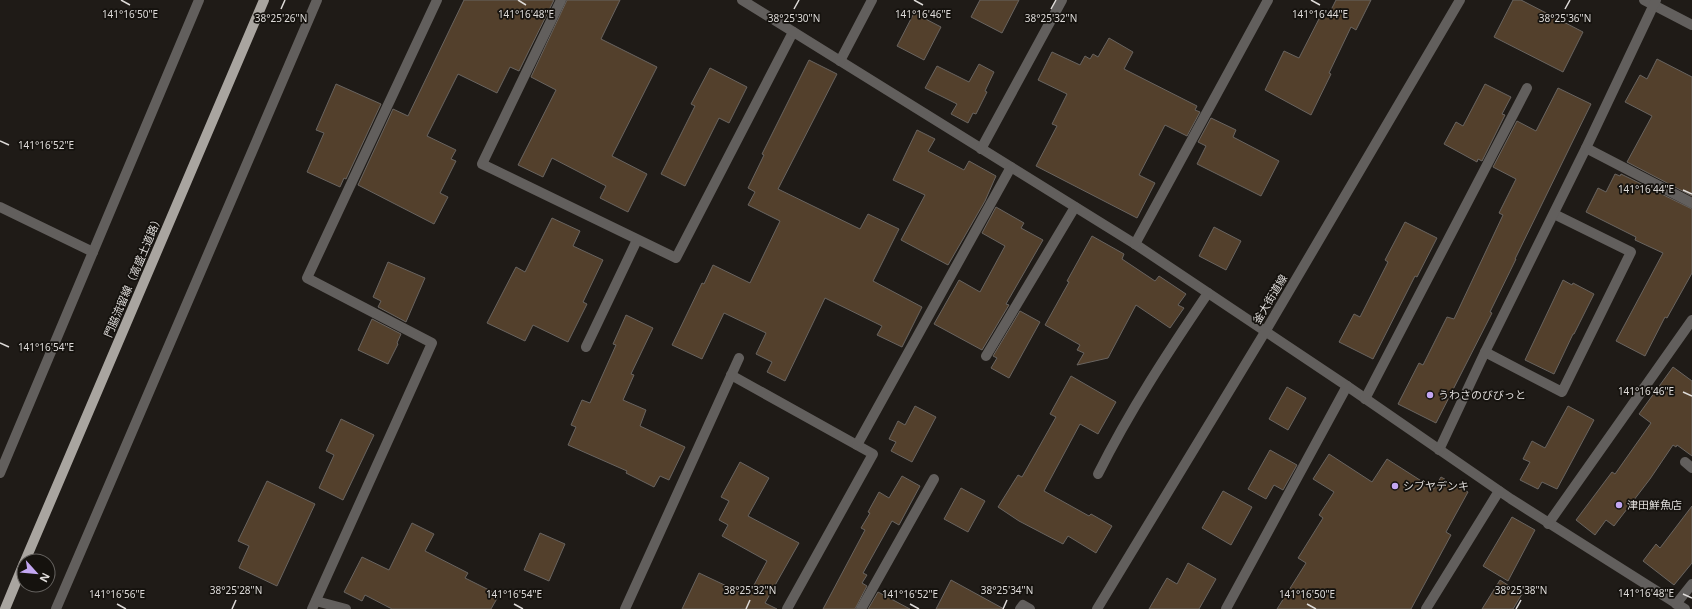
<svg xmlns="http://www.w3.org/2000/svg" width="1692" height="609" viewBox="0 0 1692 609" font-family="'Noto Sans','Noto Sans JP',sans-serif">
<rect width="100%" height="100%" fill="#1f1b17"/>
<g fill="#53402c" stroke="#696460">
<path d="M464,0h90l-35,71 -9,-4 -13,26 -39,-19 -31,62 29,14 -5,9 5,2 -16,32 8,4 -14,27 -76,-39 35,-76 15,7z"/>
<path d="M567,0h53l-19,39 56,28 -45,89 35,18 -19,38 -28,-14 6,-12 -54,-28 -9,19 -25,-12 38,-75 -25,-13z"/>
<path d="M980,0h39l-17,33 -31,-16z"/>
<path d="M1336,0h35l-15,30 -5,-3 -22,46 2,1 -20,41 -46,-25 19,-39 15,7 23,-45 6,3z"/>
<path d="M1513,0h8l62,32 -20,40 -69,-35z"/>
<path d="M914,13l27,14 -17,33 -27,-14z"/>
<path d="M1109,38l24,14 -9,17 73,37 -2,4 5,2 -13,24 -22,-11 -26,50 16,8 -18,35 -101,-52 21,-40 -5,-2 15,-30 -29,-14 14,-28 28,13 5,-9 5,3 3,-5 5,3z"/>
<path d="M1657,59l35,18v119l-65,-34 25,-46 -27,-14 15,-27 7,4z"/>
<path d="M809,60l28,14 -59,115 82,40 8,-15 31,15 -26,52 49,26 -20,40 -25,-12 5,-9 -57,-28 -40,83 -18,-9 5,-10 -16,-8 10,-21 -42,-20 -22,46 -30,-14 30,-62 2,1 9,-19 37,18 30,-62 -32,-16 7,-13 -7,-4 16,-33 -2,-1z"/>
<path d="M979,64l15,8 -9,19 2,1 -11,22 -3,-1 -5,10 -17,-9 6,-10 -32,-16 12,-22 32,16z"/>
<path d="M710,68l37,19 -18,36 -10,-5 -34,68 -24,-12 34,-68 -4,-2z"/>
<path d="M336,84l45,20 -35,75 -2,-1 -4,9 -33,-15 17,-39 -8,-3z"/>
<path d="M1485,84l26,13 -9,17 3,1 -23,46 -4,-2 -1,3 -33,-18 12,-22 7,4z"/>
<path d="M1558,88l33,16 -76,155h1l-26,53 2,1 -56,110 -38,-19 21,-41 4,2 24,-48 7,2 49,-104 -4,-2 17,-34 -23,-12 24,-46 19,10z"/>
<path d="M1211,118l25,12 -3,7 46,24 -18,35 -64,-32 9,-18 -8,-4z"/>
<path d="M917,130l18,9 -7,12 36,19 5,-9 27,15 -11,25 -37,64 -47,-25 24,-45 -32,-15z"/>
<path d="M1615,174l5,2 1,-2 71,35v64l-25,45 -2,-1 -20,39 -29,-15 47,-88 -28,-13 1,-3 -50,-25 12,-24 8,4z"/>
<path d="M996,207l28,16 -3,5 22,12 -37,64 3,1 -27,45 -48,-26 25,-44 21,12 25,-46 -23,-13z"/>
<path d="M552,218l28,13 -7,15 30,14 -20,42 4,2 -19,38 -35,-17 -8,16 -38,-18 29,-56 9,5z"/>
<path d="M1405,222l32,16 -20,39 -2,-1 -42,83 -34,-17 15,-28 6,3 28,-55 -3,-2z"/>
<path d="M1214,227l27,14 -15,29 -27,-14z"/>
<path d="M1092,236l32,18 -2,5 33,22 4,-5 27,18 -8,11 6,3 -14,20 -34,-23 -28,53 -31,7 7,-12 -7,-3 3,-5 -35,-20 24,-43 -2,-1z"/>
<path d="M388,262l37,16 -19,44 -28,-15 3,-6 -8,-4z"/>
<path d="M1563,280l9,5 1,-2 21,11 -20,40h-1l-19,40 -29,-14z"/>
<path d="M1020,311l20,11 -31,56 -18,-10 6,-10 -4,-2z"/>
<path d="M626,315l27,13 -22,46 3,1 -11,25 23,10 -6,16 45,21 -16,33 -9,-4 -6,11 -28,-14 1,-2 -59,-26 8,-18 -5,-2 11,-25 8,3 26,-58 -3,-1z"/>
<path d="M372,319l29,15 -4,9 1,1 -10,20 -30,-14z"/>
<path d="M1673,367l19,14v75l-15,-11 -1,2 -3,-2 -23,34 -36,47 -8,-6 -11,15 -19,-15 36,-48 3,2 36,-51 -12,-9z"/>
<path d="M1071,376l45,26 -18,32 -18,-10 -36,67 45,25 2,-2 21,12 -16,27 -28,-17 -5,8 -44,-23 -21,-14 20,-32 4,2 34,-60 -6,-3z"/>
<path d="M1287,387l19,11 -18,32 -19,-11z"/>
<path d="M915,406l21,11 -24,45 -21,-11 5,-9 -7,-3 9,-18 7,4z"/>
<path d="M1568,406l26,14 -37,69 -15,-7 -4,7 -18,-9 10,-18 -7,-3 9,-18 13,7z"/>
<path d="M341,419l33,16 -31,65 -24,-12 15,-33 -8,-4z"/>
<path d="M1270,450l27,15 -14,25 -9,-5 -8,14 -18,-10z"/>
<path d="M1329,454l43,28 15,-23 47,30 7,-12 27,15 -22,40 5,3 -40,74h-134l29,-46 -8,-5 25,-40 -4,-3 15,-23 -21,-13z"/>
<path d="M740,462l29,16 -21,38 51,27 -34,60 12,6h-95l17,-36 49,23 19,-35 -45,-25 6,-11 -9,-5 10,-19 -8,-4z"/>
<path d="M902,476l18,10 -21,39 -7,-4 -29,52 4,2 -5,8 5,3 -12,23h-32l42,-79 -4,-2 9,-15 -2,-1 11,-20 10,6z"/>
<path d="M267,481l48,23 -38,82 -38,-18 10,-22 -11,-5z"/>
<path d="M961,488l24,13 -17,31 -24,-13z"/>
<path d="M1223,491l29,16 -21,38 -29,-17z"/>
<path d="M1692,506v57l-18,22 -31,-24 13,-17 4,4z"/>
<path d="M1512,517l23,13 -27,51 -25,-15z"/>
<path d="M412,523l22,11 -9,17 43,22 -3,5 34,17 -8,14h-99l-27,-14 -3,6 -18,-9 18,-35 27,13z"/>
<path d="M540,533l25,11 -16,37 -25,-11z"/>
<path d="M1188,563l28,16 -17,30h-50l18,-31 10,6z"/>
<path d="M951,580l53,29h-68z"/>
<path d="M1500,580l22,14 -9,15h-31z"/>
<path d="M878,592l32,17h-42z"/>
</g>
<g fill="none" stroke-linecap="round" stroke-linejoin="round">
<g stroke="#625f5d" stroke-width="10">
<path d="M561,0l-79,164 194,94 117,-226"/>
<path d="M742,0l393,244 212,142 164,113 174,110"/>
<path d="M1644,0l48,25"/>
<path d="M840,61l32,-61"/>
<path d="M1586,148l106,55"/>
<path d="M981,149l81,-149"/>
<path d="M0,207l93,45"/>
<path d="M1135,244l133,-244"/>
<path d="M586,347l51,-107"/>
<path d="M1485,352l77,40 69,-140 -77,-38"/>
<path d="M986,356l89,-149"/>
<path d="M731,375l142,79 -86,155"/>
<path d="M1365,399l162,-311"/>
<path d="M857,445l154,-278"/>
<path d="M1439,450l46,-98 101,-204 70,-148"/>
<path d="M1685,462l7,6"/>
<path d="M0,473l199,-473"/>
<path d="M1098,474c32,-64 70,-122 110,-181"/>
<path d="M1548,524l144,-204"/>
<path d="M316,601l30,8"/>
<path d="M1676,604l16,-20"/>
<path d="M56,609l261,-609"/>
<path d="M312,609l120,-266 -125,-65 130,-278"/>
<path d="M625,609l114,-251"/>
<path d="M861,609l73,-130"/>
<path d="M1020,609l3,-4 7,4"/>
<path d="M1097,609l168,-277 195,-332"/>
<path d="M1226,609l121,-223"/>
<path d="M1426,609l73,-118"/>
</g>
<g stroke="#a9a5a0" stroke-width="10">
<path d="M25,561l239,-561"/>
<path d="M5,609l19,-46"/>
</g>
</g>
<path fill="none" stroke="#dedbd9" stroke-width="1.5" d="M121,0l9,5M518,0l8,5M914,0l9,5M1311,0l9,5M281,9l4,-9M794,9l5,-9M1051,9l5,-9M1565,9l5,-9M0,141l9,4M1683,190l9,4M0,343l9,4M1683,392l9,4M1683,594l9,4M117,604l9,5M514,604l9,5M910,604l9,5M1307,604l9,5M232,609l4,-9M746,609l4,-9M1003,609l4,-9M1516,609l5,-9"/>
<g fill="#c3a7f2" stroke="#15120e" stroke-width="1.5">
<circle cx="1430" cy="395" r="4"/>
<circle cx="1395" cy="486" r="4"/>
<circle cx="1619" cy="505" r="4"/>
</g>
<g text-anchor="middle" stroke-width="3.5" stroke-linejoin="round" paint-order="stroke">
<g font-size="11" fill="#dedbd9" stroke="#15120e">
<text transform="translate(133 276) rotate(-67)" y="4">門脇流留線（高盛土道路）</text>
<text transform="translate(1270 299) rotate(-59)" y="4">釜大街道線</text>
</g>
<g font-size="11" fill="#dedbd9" stroke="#15120e" text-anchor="start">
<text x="1438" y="399">うわさのびびっと</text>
<text x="1403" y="490">シブヤデンキ</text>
<text x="1627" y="509">津田鮮魚店</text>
</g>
</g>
<g font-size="10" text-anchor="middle" fill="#dedbd9" stroke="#15120e" stroke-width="3.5" stroke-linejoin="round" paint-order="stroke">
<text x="1320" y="18">141°16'44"E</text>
<text x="130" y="18">141°16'50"E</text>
<text x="526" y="18">141°16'48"E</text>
<text x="923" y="18">141°16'46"E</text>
<text x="281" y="22">38°25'26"N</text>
<text x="794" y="22">38°25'30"N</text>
<text x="1051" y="22">38°25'32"N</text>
<text x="1565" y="22">38°25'36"N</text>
<text x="46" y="149">141°16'52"E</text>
<text x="1646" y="193">141°16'44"E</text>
<text x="46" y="351">141°16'54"E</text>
<text x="1646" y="395">141°16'46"E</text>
<text x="236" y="594">38°25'28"N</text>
<text x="750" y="594">38°25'32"N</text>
<text x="1007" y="594">38°25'34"N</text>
<text x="1521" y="594">38°25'38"N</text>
<text x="1646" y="597">141°16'48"E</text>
<text x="514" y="598">141°16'54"E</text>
<text x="1307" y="598">141°16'50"E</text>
<text x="117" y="598">141°16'56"E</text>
<text x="910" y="598">141°16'52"E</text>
</g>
<g transform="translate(36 573) rotate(117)"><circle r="19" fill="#15120e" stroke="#65625f"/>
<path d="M0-3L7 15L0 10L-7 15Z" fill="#c3a7f2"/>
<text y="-6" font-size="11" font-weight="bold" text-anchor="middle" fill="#dedbd9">N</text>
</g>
</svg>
